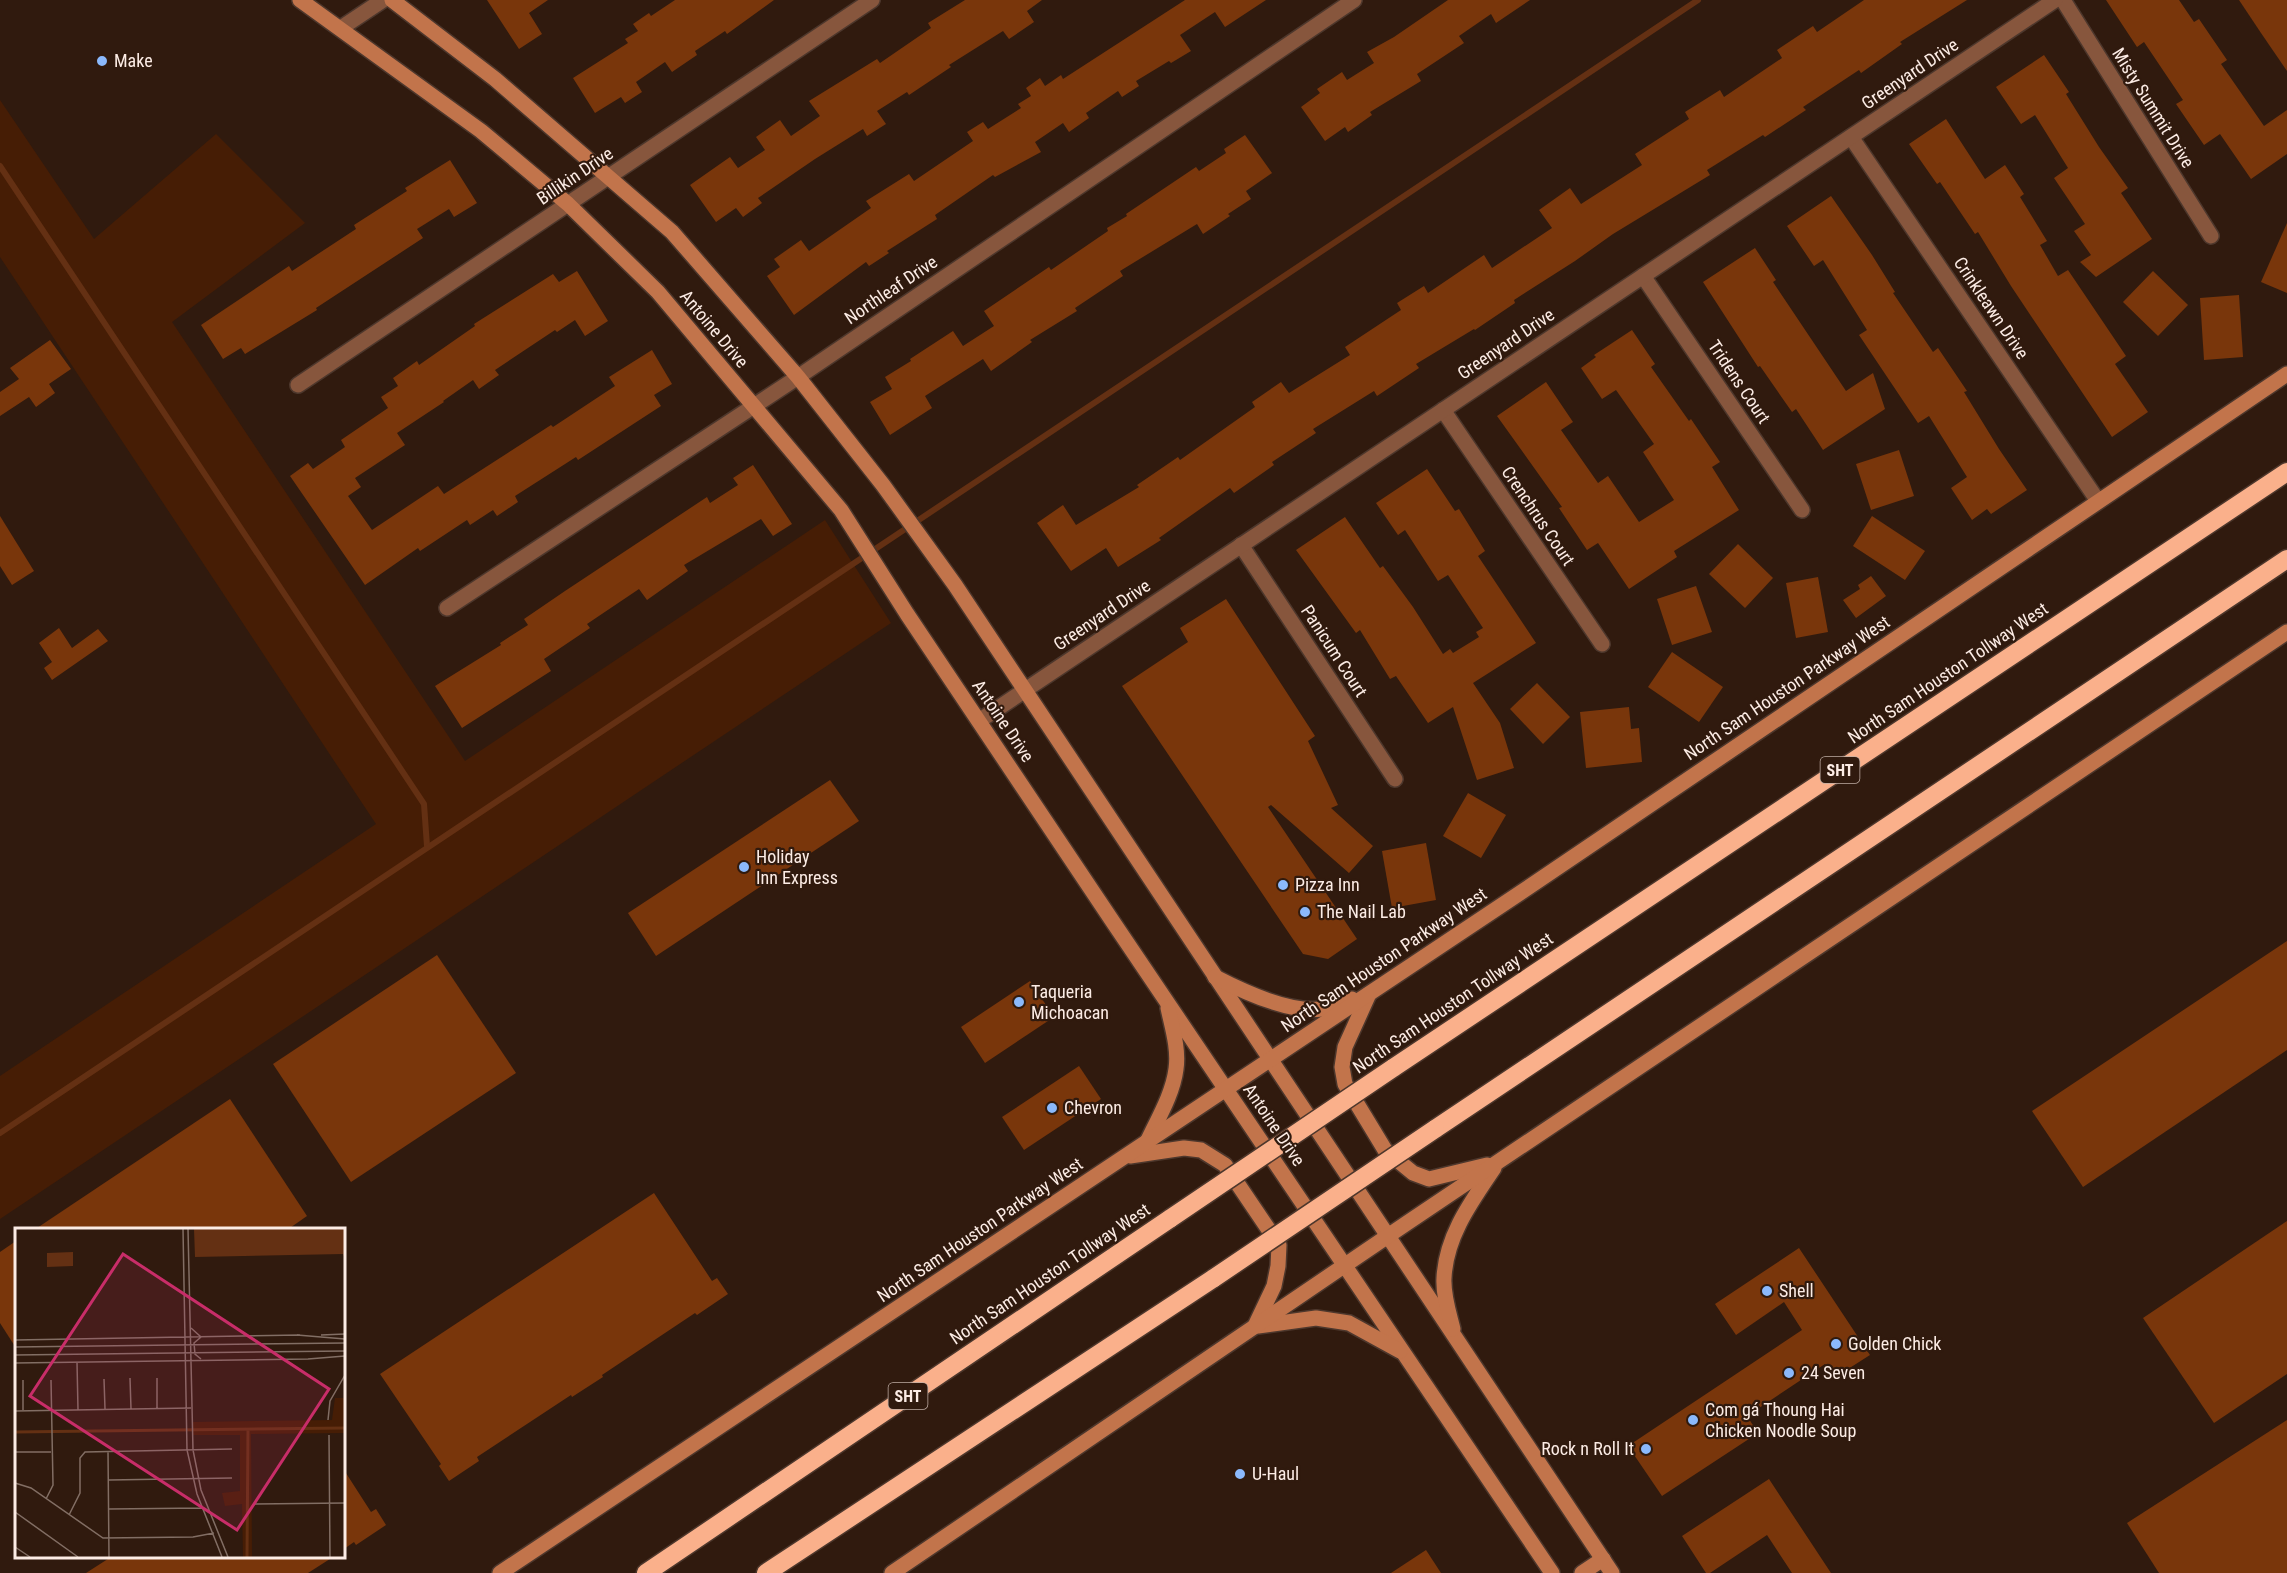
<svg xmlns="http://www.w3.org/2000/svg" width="2287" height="1573" viewBox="0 0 2287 1573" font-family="'Roboto Condensed',sans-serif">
<rect width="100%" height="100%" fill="#301a0e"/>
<path fill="#461d05" d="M0,100l94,139 122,-105 89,89 -133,99 293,439 360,-241 66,103 -891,596v-143l376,-252 -376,-567z"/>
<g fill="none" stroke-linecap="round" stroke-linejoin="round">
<g stroke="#643013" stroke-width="6">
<path d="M0,166l424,638 3,42"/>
<path d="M0,1133l1698,-1133"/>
</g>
</g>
<g fill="#79360b">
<path d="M487,0h61l-19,13 13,21 -23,15z"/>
<path d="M675,0h99l-47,34 -2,-3 -30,20 2,4 -25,17 -7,-10 -29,20 6,10 -17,11 -4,-6 -26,16 -22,-35 55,-35 -3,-4 13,-8 -5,-7 16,-11 2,3z"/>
<path d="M965,0h77l-15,11 7,11 -25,17 -6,-8 -54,34 2,2 -42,28 -2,-3 -30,19 9,13 -19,12 -4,-7 -48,30 -57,39 4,5 -19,14 -7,-9 -20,14 -26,-37 40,-28 8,11 27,-18 -9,-13 24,-17 11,16 29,-20 -11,-15 68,-42 3,4 51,-35 -3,-5z"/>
<path d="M1185,0h81l-41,27 -10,-15 -35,23 11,16 -20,12 -2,-2 -33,20 3,5 -17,11 -4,-6 -32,22 3,5 -20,14 -6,-9 -28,19 6,10 -46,25 -2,-2 -58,40 2,4 -50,32 2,2 -20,13 -3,-4 -72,53 -27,-39 13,-9 -6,-8 27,-19 8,11 62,-43 -5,-7 43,-27 5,7 59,-40 -6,-9 16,-10 5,7 33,-21 -3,-4 13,-8 -5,-8 14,-10 5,8 16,-11 2,4z"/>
<path d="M1448,0h82l-34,23 -5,-9 -32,22 5,7 -47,31 4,7 -51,31 2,3 -24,17 -3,-5 -20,14 -24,-34 19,-14 -3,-4 25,-17 5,8 27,-17 -7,-11 27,-15z"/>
<path d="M1864,0h103l-67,42 2,2 -41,29 -2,-3 -56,37 3,3 -41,27 -2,-2 -56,35 3,5 -97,59 -38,27 -61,39 1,3 -40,27 -1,-1 -58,35 3,4 -42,28 -3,-5 -61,38 3,4 -44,29 2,3 -40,28 -4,-5 -71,50 2,2 -43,27 -12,-19 -35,23 -34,-48 26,-18 13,20 63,-38 -2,-2 41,-28 2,3 75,-53 -3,-5 29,-20 8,11 61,-38 -5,-8 56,-37 -4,-7 27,-17 4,7 56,-38 8,13 60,-40 -13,-18 31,-22 11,16 61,-39 -7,-11 54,-35 -4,-7 35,-22 4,7 58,-39 -5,-8 36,-24 4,6z"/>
<path d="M2106,0h73l15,22 5,-3 28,41 -6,4 43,62 23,-16v44l-36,25 -31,-45 -16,11 -28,-41 7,-4 -39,-58 -7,5z"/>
<path d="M2239,0h48v71l-26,-38z"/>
<path d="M2044,55l25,37 -3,2 33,53 29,41 -7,5 31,46 -56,38 -16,-15 11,-7 -17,-24 11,-7 -31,-46 14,-10 -33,-53 -14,9 -25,-37z"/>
<path d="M1946,119l39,60 20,-14 19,29 -4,3 27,44 -7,4 18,31 10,-6 58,86 -11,8 33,48 -36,25 -101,-151 -33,-54 -3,2 -35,-52 -3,2 -28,-40z"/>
<path d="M1245,135l27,38 -26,18 5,8 -23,15 2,2 -27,18 -6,-10 -77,47 3,5 -48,32 2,3 -47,29 2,2 -41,29 -8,-12 -58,37 7,12 -42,27 -20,-33 22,-13 -7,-12 26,-16 -1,-2 43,-28 10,15 31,-20 -10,-15 65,-44 2,3 57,-39 -1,-3 20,-12 -1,-2 70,-47 3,4 27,-18 -2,-4z"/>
<path d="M450,160l27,43 -23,14 -5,-8 -32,20 6,9 -107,70 1,2 -72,44 -4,-6 -18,11 -22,-34 88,-59 3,5 64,-42 -2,-4 53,-34 -2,-3z"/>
<path d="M1831,196l41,59 23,37 -2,1 40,59 5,-4 29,43 -3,1 35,57 28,41 -36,24 -4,-5 -15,11 -21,-32 16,-11 -38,-61 -11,7 -59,-88 8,-5 -44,-70 -9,6 -27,-40z"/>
<path d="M2287,223v70l-26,-11z"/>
<path d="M1755,248l21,32 -3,2 73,109 27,-18 12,36 -62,41 -27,-41 -4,3 -32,-46 -2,1 -55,-85z"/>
<path d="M577,271l31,50 -23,15 -10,-16 -18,12 -2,-2 -60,40 4,5 -20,14 -6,-9 -30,21 1,1 -47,31 8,12 -50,33 6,9 -13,9 24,34 66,-44 6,8 107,-69 2,2 62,-41 -6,-9 43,-27 20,34 -18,11 7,11 -83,54 -2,-3 -61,39 3,6 -21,14 -4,-6 -23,15 -3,-5 -47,31 -2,-3 -53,37 -75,-109 18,-13 5,6 32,-22 -4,-7 47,-32 -7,-11 17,-11 -5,-8 24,-17 2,4 56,-39 -1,-2 79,-50 6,8z"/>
<path d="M2153,271l35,34 -30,31 -35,-34z"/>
<path d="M2239,295l4,62 -39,3 -4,-62z"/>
<path d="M1632,330l23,34 -4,3 38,54 2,-2 29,43 -8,5 27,43 -65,41 3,6 -48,32 -31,-46 -11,7 -28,-42 3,-1 -65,-91 49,-34 27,40 -12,8 37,53 10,-7 31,46 35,-22 -31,-48 11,-8 -38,-54 -14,9 -21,-31 15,-11 -2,-2z"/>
<path d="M50,340l21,29 -22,15 6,9 -19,14 -7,-10 -29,19v-24l19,-13 -9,-11z"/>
<path d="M1899,450l15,46 -43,14 -15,-46z"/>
<path d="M753,465l39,59 -19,12 -12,-17 -77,46 4,6 -41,29 -8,-11 -52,35 3,4 -46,31 7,12 -89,57 -27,-42 66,-41 -1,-2 28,-18 -4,-6 41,-28 142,-94 3,6 28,-18 -5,-7z"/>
<path d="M1427,469l28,42 4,-2 26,42 -7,5 58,87 -63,40 27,40 14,45 -37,12 -24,-73 -25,16 -32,-47 -6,3 -30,-49 -4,3 -60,-83 49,-33 35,51 3,-2 30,41 30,47 7,-5 3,4 26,-16 -3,-5 7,-4 -35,-53 -10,6 -33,-51 -7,5 -22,-32z"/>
<path d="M0,516l34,55 -22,14 -12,-19z"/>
<path d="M1872,516l53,35 -20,29 -52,-34z"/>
<path d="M1738,544l35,34 -28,30 -36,-34z"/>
<path d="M1871,576l15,20 -30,22 -13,-18 17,-11 -2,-4z"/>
<path d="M1818,577l10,55 -32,6 -10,-55z"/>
<path d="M1696,586l16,46 -40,13 -15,-46z"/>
<path d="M1226,599l89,137 -7,5 30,64 -7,3 42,38 -24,27 -78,-68 -3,2 89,132 -29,20 -25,-5 -181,-268 66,-44 -8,-14z"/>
<path d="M59,628l13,20 26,-19 10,12 -56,39 -8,-12 8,-6 -13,-19z"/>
<path d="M1672,652l51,35 -24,35 -51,-35z"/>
<path d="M1537,683l33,34 -27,27 -33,-35z"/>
<path d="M1629,707l2,22 8,-1 3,34 -56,6 -6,-56z"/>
<path d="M830,780l29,41 -203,135 -28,-43z"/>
<path d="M1468,793l38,22 -25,43 -38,-22z"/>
<path d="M1426,843l10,57 -44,8 -10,-57z"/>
<path d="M2287,941v109l-204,137 -51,-76z"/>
<path d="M437,955l79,118 -165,109 -78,-118z"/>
<path d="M1030,981l24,36 -69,46 -24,-36z"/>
<path d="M1079,1066l22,33 -77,51 -22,-33z"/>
<path d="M230,1099l77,117 -20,14h-253z"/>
<path d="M654,1193l58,88 5,-3 11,16 -31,21 -2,-2 -93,62 1,2 -31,20 -1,-2 -94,62 2,4 -30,20 -10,-15 2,-2 -61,-90z"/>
<path d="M2287,1221v153l-73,49 -71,-105z"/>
<path d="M16,1241v107l-16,-25v-71z"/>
<path d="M1799,1248l71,107 -36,23 -9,-14 -78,52 11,17 -96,63 -34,-50 174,-116 -18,-28 -48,33 -21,-31z"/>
<path d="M2287,1420v153h-128l-32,-50z"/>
<path d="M344,1470l27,42 5,-3 10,16 -30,20 -2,-3 -10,7z"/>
<path d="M1769,1479l62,94h-39l-25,-38 -57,38h-4l-24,-37z"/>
<path d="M1426,1550l15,23h-50z"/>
<path d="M111,1557h222l-25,16h-222z"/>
</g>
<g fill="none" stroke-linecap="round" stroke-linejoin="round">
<defs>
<g id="minor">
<path d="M2063,0l148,236"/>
<path d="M341,28l42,-28"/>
<path d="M1851,137l247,364"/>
<path d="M1643,276l159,234"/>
<path d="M298,385l574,-385"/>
<path d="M1443,410l159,234"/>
<path d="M1241,545l154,234"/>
<path d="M447,608l351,-231 556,-377"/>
<path d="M979,721l1076,-721"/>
</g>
<g id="secondary">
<path d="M300,0l181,131 87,73 90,88 183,218 66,104 206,308 439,651"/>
<path d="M392,0l103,79 177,153 126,145 85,108 72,100 657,988"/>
<path d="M1215,977c27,14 74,36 106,32 10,-1 21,-7 31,-10"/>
<path d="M1369,994l-24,53 -3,20 3,17 40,66 28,23 16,6 58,-14"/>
<path d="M1148,1140c11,-23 25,-47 28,-71 3,-20 -4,-42 -8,-61"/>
<path d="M1130,1156l54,-8 17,2 24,15 54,80 -1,21 -4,20 -19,40"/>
<path d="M1258,1326l58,-8 33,5 51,28"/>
<path d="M1453,1329c-4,-16 -10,-34 -9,-51 2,-42 27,-76 50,-110"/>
<path d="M500,1573l1020,-680 767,-519"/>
<path d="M892,1573l515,-350 880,-591"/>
<path d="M1582,1573l21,-14"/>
</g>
<g id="motorway">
<path d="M1393,1068l894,-596"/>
<path d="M1435,1129l852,-570"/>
<path d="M646,1573l525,-355"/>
<path d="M766,1573l448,-295"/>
</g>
</defs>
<use href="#minor" stroke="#4d372c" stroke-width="18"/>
<use href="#secondary" stroke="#4d372c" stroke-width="18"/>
<use href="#motorway" stroke="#4d372c" stroke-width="21"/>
<use href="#minor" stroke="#87563d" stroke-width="15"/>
<use href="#secondary" stroke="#c2744b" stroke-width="15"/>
<use href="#motorway" stroke="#fab08b" stroke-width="18"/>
<defs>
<g id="motorway-bridge">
<path d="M1171,1218l222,-150"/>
<path d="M1214,1278l221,-149"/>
</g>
</defs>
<use href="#motorway-bridge" stroke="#4d372c" stroke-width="21" stroke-linecap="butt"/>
<use href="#motorway-bridge" stroke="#fab08b" stroke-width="18"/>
</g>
<g fill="#8bb9fc" stroke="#301a0e" stroke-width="2">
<circle cx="102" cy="61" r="6"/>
<circle cx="744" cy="867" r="6"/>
<circle cx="1283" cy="885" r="6"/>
<circle cx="1305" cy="912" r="6"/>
<circle cx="1019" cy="1002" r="6"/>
<circle cx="1052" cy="1108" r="6"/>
<circle cx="1767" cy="1291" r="6"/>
<circle cx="1836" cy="1344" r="6"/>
<circle cx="1789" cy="1373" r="6"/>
<circle cx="1693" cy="1420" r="6"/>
<circle cx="1646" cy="1449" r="6"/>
<circle cx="1240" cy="1474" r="6"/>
</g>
<g text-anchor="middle" stroke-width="4.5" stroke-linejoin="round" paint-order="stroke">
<g fill="#301a0e" stroke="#bfada4" stroke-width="1.5">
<rect x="1820.5" y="757" width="39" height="26" rx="4.5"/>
<rect x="888.5" y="1383" width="39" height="26" rx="4.5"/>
</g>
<g font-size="16" font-weight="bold" fill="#fcece5">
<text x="1840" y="776">SHT</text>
<text x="908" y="1402">SHT</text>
</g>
<g font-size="18" fill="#fcece5" stroke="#301a0e" text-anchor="start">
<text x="114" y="67">Make</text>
<text x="756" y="863">Holiday<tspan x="756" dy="21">Inn Express</tspan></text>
<text x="1295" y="891">Pizza Inn</text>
<text x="1317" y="918">The Nail Lab</text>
<text x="1031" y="998">Taqueria<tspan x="1031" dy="21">Michoacan</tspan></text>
<text x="1064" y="1114">Chevron</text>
<text x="1779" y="1297">Shell</text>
<text x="1848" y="1350">Golden Chick</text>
<text x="1801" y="1379">24 Seven</text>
<text x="1705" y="1416">Com gá Thoung Hai<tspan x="1705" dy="21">Chicken Noodle Soup</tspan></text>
<text x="1634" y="1455" text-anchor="end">Rock n Roll It</text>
<text x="1252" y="1480">U-Haul</text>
</g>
<g font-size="18" fill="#fcece5" stroke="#301a0e">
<text transform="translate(1910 74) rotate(-34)" y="6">Greenyard Drive</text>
<text transform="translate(2153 108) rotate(58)" y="6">Misty Summit Drive</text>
<text transform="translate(575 176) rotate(-34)" y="6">Billikin Drive</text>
<text transform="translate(891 290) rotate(-34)" y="6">Northleaf Drive</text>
<text transform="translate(1991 308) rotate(56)" y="6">Crinkleawn Drive</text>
<text transform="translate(714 329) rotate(50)" y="6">Antoine Drive</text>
<text transform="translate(1506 344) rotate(-34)" y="6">Greenyard Drive</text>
<text transform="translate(1739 382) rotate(56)" y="6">Tridens Court</text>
<text transform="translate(1538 516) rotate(56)" y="6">Crenchrus Court</text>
<text transform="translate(1102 615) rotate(-34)" y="6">Greenyard Drive</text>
<text transform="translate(1334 651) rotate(57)" y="6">Panicum Court</text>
<text transform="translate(1948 673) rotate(-34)" y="6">North Sam Houston Tollway West</text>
<text transform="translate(1787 688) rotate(-34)" y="6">North Sam Houston Parkway West</text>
<text transform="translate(1003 721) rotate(56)" y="6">Antoine Drive</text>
<text transform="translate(1384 960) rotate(-34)" y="6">North Sam Houston Parkway West</text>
<text transform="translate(1453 1003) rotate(-34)" y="6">North Sam Houston Tollway West</text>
<text transform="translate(1274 1125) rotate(56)" y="6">Antoine Drive</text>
<text transform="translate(980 1230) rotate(-34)" y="6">North Sam Houston Parkway West</text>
<text transform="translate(1050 1274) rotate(-34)" y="6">North Sam Houston Tollway West</text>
</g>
</g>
<g transform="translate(15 1228)">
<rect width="330" height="330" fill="#301a0e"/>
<path d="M320,170h10v35l-94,1 1,123h-9l-1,-53 -17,2 -3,-13 18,-2v-56h-47v-13l139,-2z" fill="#461d05"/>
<path d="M179,1h151v30l-2,-5 -148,3zM58,24v14l-26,1v-14z" fill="#643013"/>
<path fill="none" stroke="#643013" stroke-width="3" d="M0,204l330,-4M232,329l1,-127"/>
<path fill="none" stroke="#826e64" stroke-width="1.5" d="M168,1l4,221 10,44 25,63M173,1l5,221 8,40 27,67M176,100l10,9 -7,6 1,11 6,5M282,107l48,4M306,107l24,-1M0,112l285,-5M0,119l330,-4M0,127l330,-4M293,131l37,-3M62,134l1,48M0,135l294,-4M115,150l1,31M142,150v31M89,151l1,30M8,152v30M0,183l176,-3M313,192l2,-19 15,-26M314,207l1,122M93,223l1,106M0,224h36M94,252l123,-2M0,255l16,5 72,50 90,-1 21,-4M31,271l7,-14 -2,-105M240,276l90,-1M94,281l94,-1M0,284l63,45M54,287l11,-22v-35l5,-6 147,-3M0,319l15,10"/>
<path fill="#c82d69" fill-opacity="0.15" stroke="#c82d69" stroke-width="3" d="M108,26l206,135 -92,141 -207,-134z"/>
<rect width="330" height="330" fill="none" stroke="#fcece5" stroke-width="3"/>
</g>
</svg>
